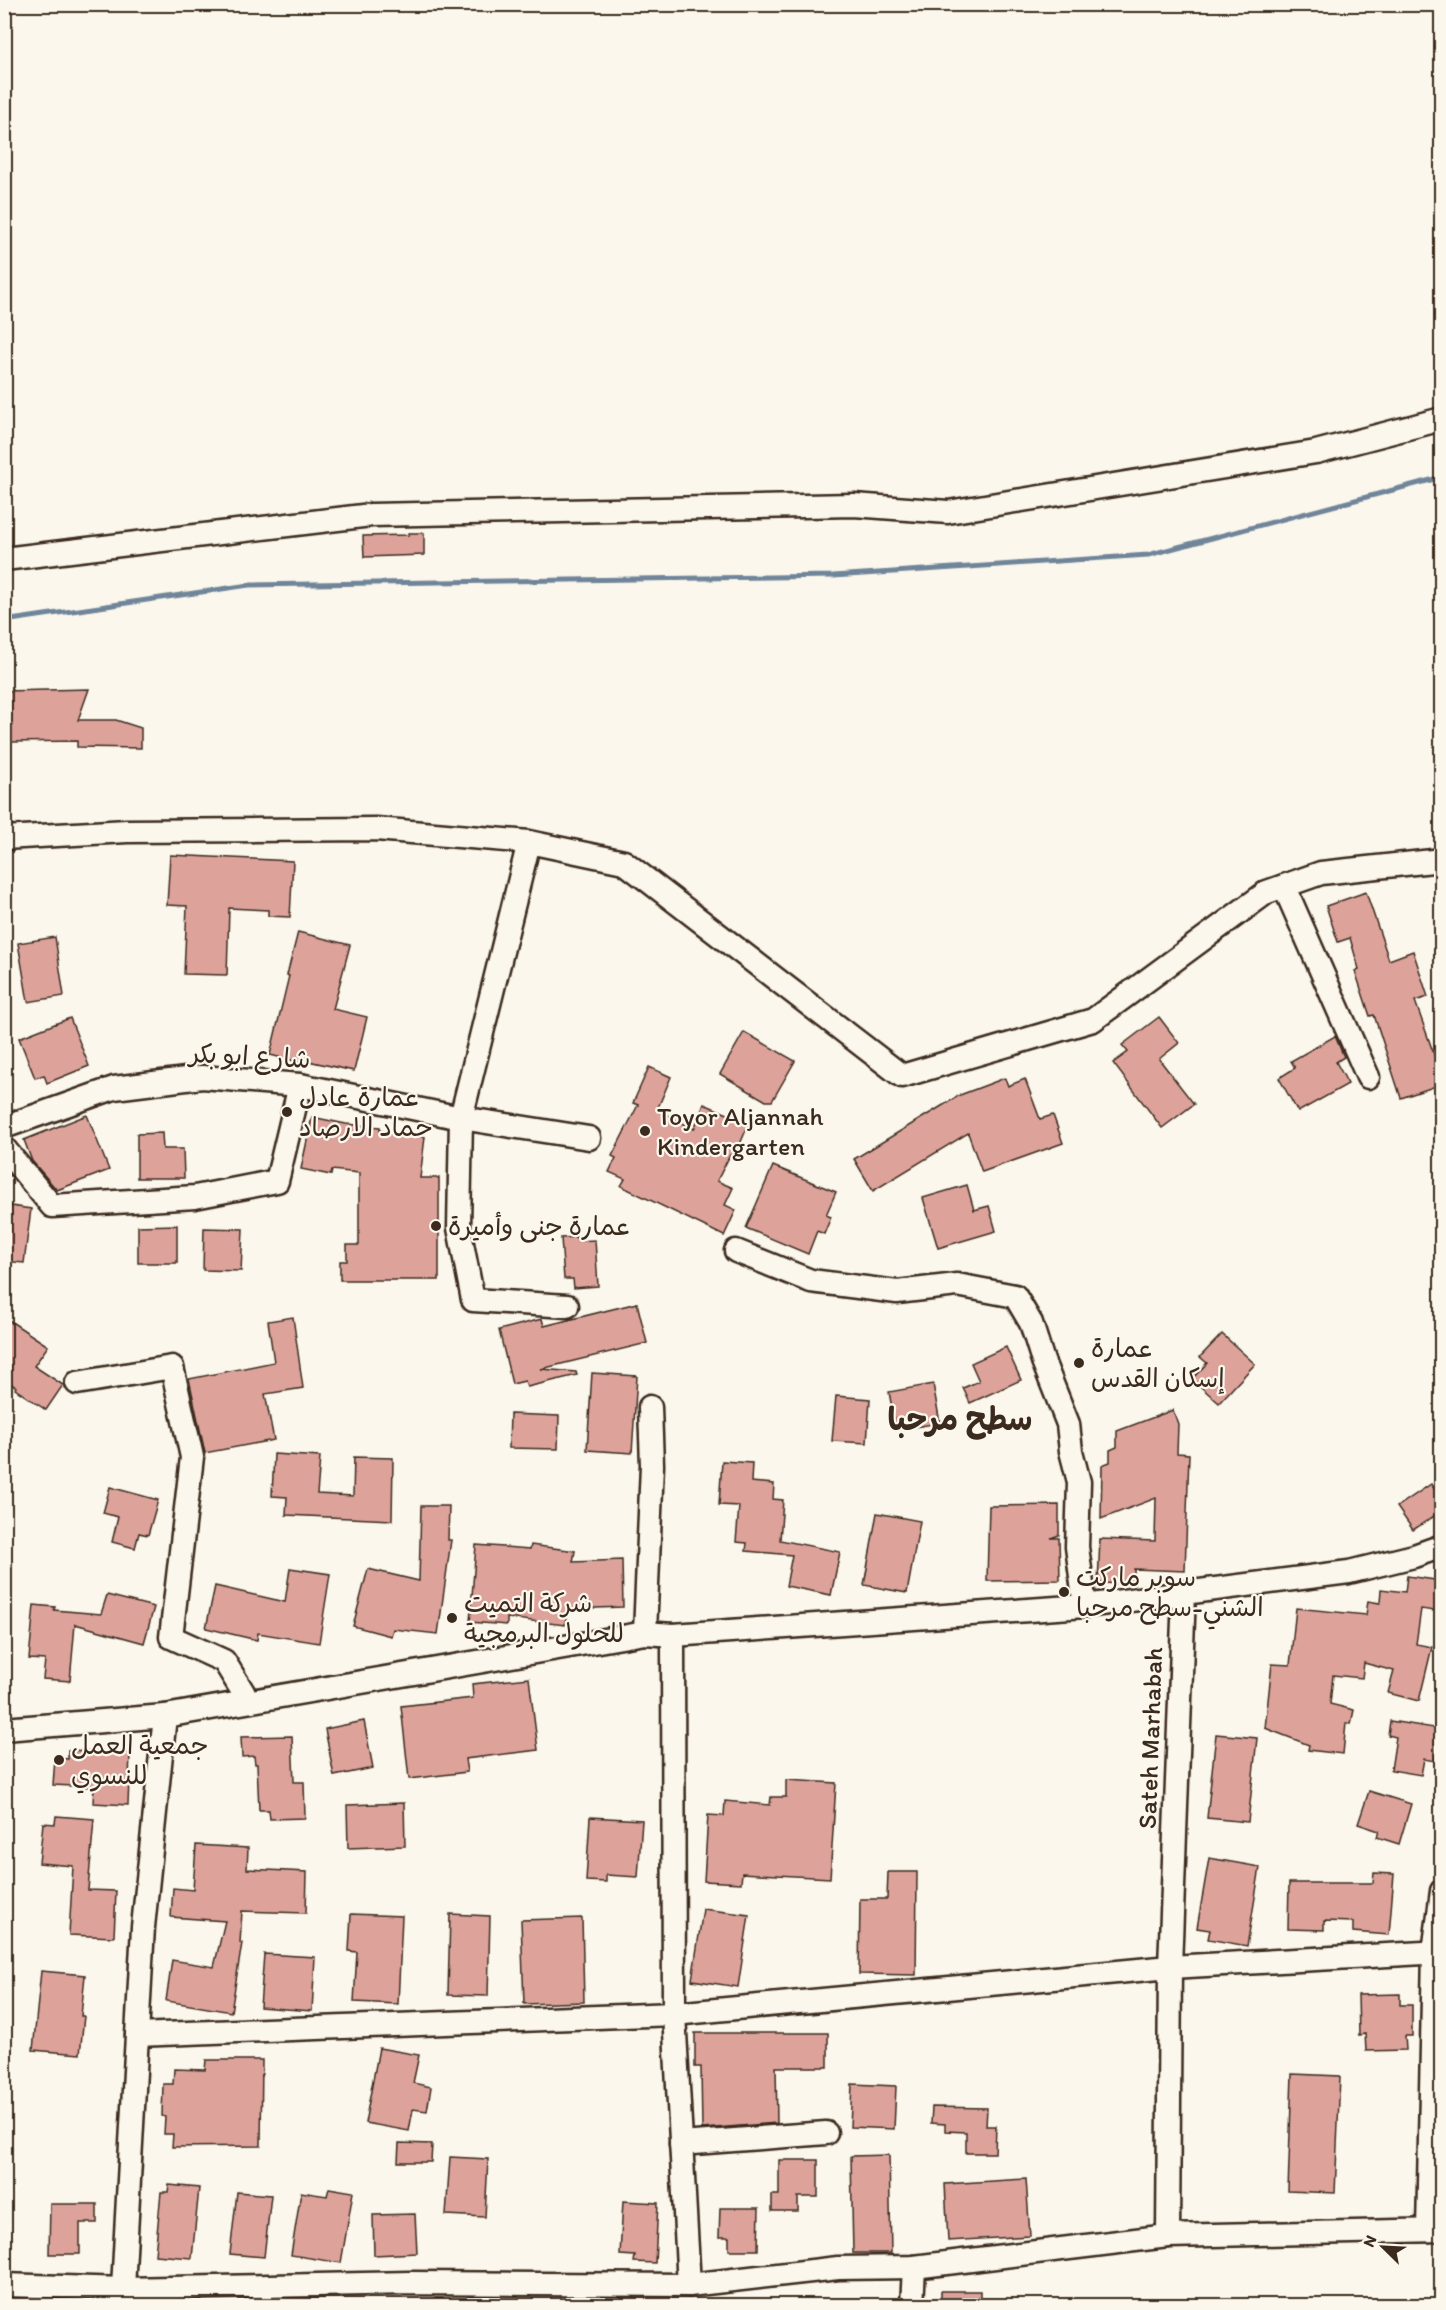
<svg xmlns="http://www.w3.org/2000/svg" width="1446" height="2310" viewBox="0 0 1446 2310" font-family="Itim,'Playpen Sans Arabic',sans-serif">
<rect width="100%" height="100%" fill="#fbf7ec"/>
<filter id="ink" filterUnits="userSpaceOnUse"><feTurbulence type="fractalNoise" baseFrequency=".0167" numOctaves="2"/><feDisplacementMap in="SourceGraphic" scale="12" xChannelSelector="R" yChannelSelector="G"/><feConvolveMatrix kernelMatrix="1 2 1 2 8 2 1 2 1" color-interpolation-filters="sRGB"/></filter>
<g filter="url(#ink)">
<g fill="none" stroke-linecap="round" stroke-linejoin="round">
<path stroke="#6f859a" stroke-width="5" d="M4,621l245,-36 584,-9 315,-21 294,-78"/>
</g>
<g fill="#dda39b" stroke="#3b2a1e" stroke-width="1.5">
<path d="M409,533h15v22l-60,2 -1,-21 46,-1z"/>
<path d="M89,689l-11,31h38l25,8v20l-64,-1v-6l-68,1v-18l-5,-1v-32z"/>
<path d="M170,855l123,6 -3,56 -22,-1v-6l-39,-2 -2,67 -43,-1 3,-68 -20,-1z"/>
<path d="M1366,892l23,68 24,-9 15,46 -13,4 27,76v7l-41,14 -27,-83 -4,1 -15,-45 4,-2 -9,-31 -12,4 -12,-36z"/>
<path d="M298,932l52,13 -17,64 34,8 -13,54 -46,-10 -1,3 -37,-9 19,-79 -2,-1z"/>
<path d="M55,937l9,59 -36,6 -10,-59z"/>
<path d="M1159,1017l20,26 -20,16 35,45 -32,24 -49,-65 15,-11 -6,-7z"/>
<path d="M70,1018l19,48 -42,17 -3,-8 -9,3 -16,-40z"/>
<path d="M744,1032l51,29 -23,40h-6l-46,-27z"/>
<path d="M1335,1036l9,21 -8,5 12,22 -50,28 -19,-34 16,-10 -4,-7z"/>
<path d="M649,1067l22,10 -14,33 37,19 10,-25 45,19 -14,33 -5,-1 -13,26 16,7 -8,17 11,5 -12,26 -103,-50 4,-7 -16,-7 7,-14 -4,-2 26,-51 -5,-2z"/>
<path d="M1005,1078l3,8 17,-7 15,40 13,-4 10,28 -81,29 -14,-39 -95,58 -19,-32 106,-64z"/>
<path d="M87,1115l22,55 -52,20 -25,-29 -8,-21z"/>
<path d="M312,1117l34,7 34,3v4l45,6 -5,41h19v102h-99v-19h7v-16h12v-72l-27,-3 -1,5 -30,-6z"/>
<path d="M162,1133l1,16h20l1,29h-47v-44z"/>
<path d="M773,1166l63,26 -10,23 5,2 -7,17 -7,-3 -9,23 -62,-26z"/>
<path d="M967,1185l7,25 15,-4 7,25 -58,17 -15,-50z"/>
<path d="M4,1205l27,4 -7,54 -20,-2z"/>
<path d="M177,1225v38h-39v-37z"/>
<path d="M204,1228l39,1 -2,42 -38,-1z"/>
<path d="M577,1237l1,4 17,-1 3,46 -24,2 -1,-9h-9l-3,-41z"/>
<path d="M637,1303l10,40 -106,26 35,3 1,3 -50,12 -2,-6 -13,3 -13,-54 43,-11 2,7z"/>
<path d="M4,1317l44,29 -14,20 29,19 -17,25 -31,-21 1,-2 -12,-8z"/>
<path d="M293,1317l10,71 -38,6 9,46 -69,13 -16,-74 85,-17 -6,-41z"/>
<path d="M1222,1334l33,30 -36,39 -27,-24 15,-16 -7,-6z"/>
<path d="M1006,1347l15,33 -51,23 -7,-15 16,-7 -8,-18z"/>
<path d="M592,1373l45,3 -5,77 -45,-3z"/>
<path d="M933,1384l7,39 -44,7 -7,-38z"/>
<path d="M836,1396l34,3 -3,44 -35,-2z"/>
<path d="M1173,1410l5,14 -1,29 12,1 -4,117 -51,-2v15l-36,-1 2,-44 55,2 1,-43 -55,21 1,-54 8,-3v-12l7,-3v-16z"/>
<path d="M510,1414l49,2 -1,33 -49,-1z"/>
<path d="M274,1454l46,3 -3,37 36,2 1,-39 39,1 -1,62 -106,-5 1,-18 -15,-1z"/>
<path d="M722,1461l30,2 -1,19 23,2 -1,15 10,1 -3,40 60,12 -9,43 -45,-9 6,-31 -46,-4 1,-8 -11,-1 3,-36 -20,-1z"/>
<path d="M1431,1484l11,16v11l-29,19 -16,-23z"/>
<path d="M110,1487l48,13 -10,35 -9,-2 -4,15 -23,-6 6,-25 -15,-4z"/>
<path d="M1059,1505v30l-8,3h8l1,42 -73,1 2,-75z"/>
<path d="M421,1506h28l-1,34h3l-13,94 -45,-5 -2,7 -38,-10 15,-57 51,12z"/>
<path d="M877,1513l43,8 -13,72 -43,-8z"/>
<path d="M476,1545l54,4 1,-4 44,6 -2,11 49,-2 1,47 -56,2 -2,16 -58,-7v7l-37,-3z"/>
<path d="M290,1568l40,6 -11,69 -61,-10 -1,7 -51,-12 9,-42 70,16z"/>
<path d="M1407,1576l35,5v31l-21,-3 -5,35 16,3 -13,54 -31,-8 6,-22 -30,-8 -2,15 -29,-3 -3,29 24,6 -3,14 -5,-1 -3,31 -35,-4 1,-5 -44,-17 7,-64 18,1 6,-57 70,7 2,-14 12,2 1,-14 24,3z"/>
<path d="M107,1595l47,12 -10,36 -69,-19 -5,57 -27,-2 2,-19 -16,-1 5,-54 21,2 -1,3 47,4z"/>
<path d="M529,1678l9,72 -73,9 2,13 -58,7 -8,-73 72,-8 -1,-14z"/>
<path d="M364,1721l9,47 -39,8 -9,-47z"/>
<path d="M1390,1721l51,8 -6,32 -11,-2 -3,16 -30,-5 5,-33 -8,-2z"/>
<path d="M1216,1734l41,4 -9,84 -41,-4z"/>
<path d="M292,1736l2,46h10l1,36 -35,1 -1,-9h-10l-2,-46h-2l-1,-8 -12,1 -1,-20z"/>
<path d="M68,1750l62,3 -2,52 -35,-2 1,-16 -41,-2 2,-27 13,1z"/>
<path d="M786,1780l50,3 -6,95 -88,-5 -1,10 -37,-2 4,-66 16,1 1,-15 45,4 1,-8h15z"/>
<path d="M1369,1791l42,13 -12,40 -22,-7 2,-6 -21,-7z"/>
<path d="M404,1803l1,43 -57,2 -1,-43z"/>
<path d="M56,1816l38,3 -6,71 28,1 -2,46 -45,-2 4,-69 -34,-3 4,-40 12,1z"/>
<path d="M590,1817l52,3 -4,57 -32,-2v7l-20,-1z"/>
<path d="M196,1845l52,3 -1,21 60,3 -1,41 -64,-2 -2,32h2l-11,69 -65,-11 6,-41 42,7 11,-46 -54,-4 2,-29 20,2z"/>
<path d="M1209,1858l51,9 -13,79 -39,-7 2,-9 -13,-2z"/>
<path d="M888,1872h29l-1,103 -57,-1 1,-75h27z"/>
<path d="M1374,1873l20,1 -5,61 -36,-3v-10l-29,-1v9l-36,-1 1,-46h84z"/>
<path d="M703,1909l46,6 -11,72 -46,-7z"/>
<path d="M351,1914l51,2 -4,88 -44,-2 3,-50 -8,-1z"/>
<path d="M450,1914l40,2 -2,80 -40,-1z"/>
<path d="M582,1918l2,84 -60,2 -3,-84z"/>
<path d="M264,1954l51,3 -3,54 -52,-4z"/>
<path d="M41,1971l44,4 -4,41h3l-4,38 -47,-4z"/>
<path d="M1400,1994v11h12v31h-7l1,14 -40,1 -1,-17 -6,1 -1,-40z"/>
<path d="M695,2033h133v34h-52l1,56 -75,6 -1,-62h-6z"/>
<path d="M379,2048l40,7 -6,28 18,4 -4,24 -14,-2 -4,22 -44,-8z"/>
<path d="M206,2060h56l-1,86 -89,1 1,-13h-9l1,-17 -3,-1 1,-32h10l1,-15 31,1z"/>
<path d="M1292,2074l48,2 -5,117 -47,-2z"/>
<path d="M852,2084l44,2 -2,43 -44,-2z"/>
<path d="M932,2107l55,1 -1,18h10l-1,27h-29v-21l-21,-1v-7l-14,-1z"/>
<path d="M399,2143l33,1 -1,18h-33z"/>
<path d="M889,2155l2,98h-38l-2,-97z"/>
<path d="M450,2157l38,2 -3,58 -39,-2z"/>
<path d="M779,2160h39v37h-20v14h-26v-16h7z"/>
<path d="M1026,2179l4,57 -82,5 -3,-57z"/>
<path d="M169,2185l30,3 -7,70 -37,-3 6,-63h7z"/>
<path d="M329,2188l24,4 -12,71 -50,-8 10,-63 26,4z"/>
<path d="M237,2192l34,3 -7,62 -34,-3z"/>
<path d="M623,2201l35,2 -3,60 -21,-1 1,-6 -15,-1z"/>
<path d="M50,2204h47v19h-17v31h-31z"/>
<path d="M720,2208h39l-1,42h-29v-13h-10z"/>
<path d="M415,2214l2,39 -43,2 -1,-40z"/>
<rect x="941" y="2291" width="39" height="15"/>
</g>
<g fill="none" stroke-linecap="round" stroke-linejoin="round">
<defs>
<g id="minor">
<path d="M4,559l367,-44 483,-10 94,7 368,-60 126,-33"/>
<path d="M4,838l123,-7 249,-2 153,13 95,20 278,214 191,-56 174,-128 54,-19 121,-13"/>
<path d="M529,842l-68,276 -2,110 14,72 94,6"/>
<path d="M1284,886l84,191"/>
<path d="M4,1127l110,-39 88,-11 98,8 161,33 128,20"/>
<path d="M4,1148l48,58 143,-9 82,-16 23,-96"/>
<path d="M736,1251l75,30 86,11 60,-7 58,11 16,27 12,38 25,63 3,27 8,31 -2,65 8,59"/>
<path d="M77,1383l95,-16 20,90 -21,180 53,24 24,39"/>
<path d="M645,1633l7,-168 -2,-58"/>
<path d="M673,1635l1,379 15,271"/>
<path d="M4,1729l161,-13 480,-83 28,2 412,-29 99,-13"/>
<path d="M137,2035l537,-21 496,-47 272,-15"/>
<path d="M681,2144l145,-11"/>
<path d="M1428,2230l6,-278 8,-61"/>
<path d="M1168,2236l2,-269 14,-374 165,-21 65,-16 28,-10"/>
<path d="M4,2285l120,4 286,-6 279,2 149,-17 76,-1 254,-31 274,-6"/>
<path d="M122,2306l21,-379 22,-211"/>
<path d="M912,2306l2,-39"/>
</g>
</defs>
<use href="#minor" stroke="#3b2a1e" stroke-width="27"/>
<use href="#minor" stroke="#fbf7ec" stroke-width="22"/>
</g>
</g>
<g fill="#3b2a1e" stroke="#fbf7ec" stroke-width="2">
<circle cx="287" cy="1112" r="6"/>
<circle cx="645" cy="1131" r="6"/>
<circle cx="436" cy="1226" r="6"/>
<circle cx="1079" cy="1363" r="6"/>
<circle cx="1064" cy="1592" r="6"/>
<circle cx="452" cy="1618" r="6"/>
<circle cx="59" cy="1760" r="6"/>
</g>
<g text-anchor="middle" stroke-width="4.5" stroke-linejoin="round" paint-order="stroke">
<g font-size="26" fill="#3b2a1e" stroke="#fbf7ec">
<text transform="translate(250 1056) rotate(3)" y="9">شارع ابو بكر</text>
<text transform="translate(1150 1738) rotate(-88)" y="9">Sateh Marhabah</text>
</g>
<g font-size="26" fill="#3b2a1e" stroke="#fbf7ec" text-anchor="start">
<text x="299" y="1106">عمارة عادل<tspan x="299" dy="30">حماد الارصاد</tspan></text>
<text x="657" y="1125">Toyor Aljannah<tspan x="657" dy="30">Kindergarten</tspan></text>
<text x="448" y="1235">عمارة جنى وأميرة</text>
<text x="1091" y="1357">عمارة<tspan x="1091" dy="30">إسكان القدس</tspan></text>
<text x="1076" y="1586">سوبر ماركت<tspan x="1076" dy="30">الشني-سطح مرحبا</tspan></text>
<text x="464" y="1612">شركة التميت<tspan x="464" dy="30">للحلول البرمجية</tspan></text>
<text x="71" y="1754">جمعية العمل<tspan x="71" dy="30">للنسوي</tspan></text>
</g>
<g font-size="32" font-weight="bold" fill="#3b2a1e" stroke="#fbf7ec">
<text x="960" y="1430">سطح مرحبا</text>
</g>
</g>
<rect width="1446" height="2310" fill="none" stroke="#fbf7ec" stroke-width="24"/>
<rect x="12" y="12" width="1422" height="2286" fill="none" stroke="#3b2a1e" stroke-width="2" filter="url(#ink)"/>
<g transform="translate(1383 2247) rotate(294)" stroke="#fbf7ec" stroke-width="4.5" paint-order="stroke">
<path d="M0-4.5L10 22L0 15L-10 22Z" fill="#3b2a1e"/>
<text y="-9" font-size="16" font-weight="bold" text-anchor="middle" fill="#3b2a1e">N</text>
</g>
</svg>
